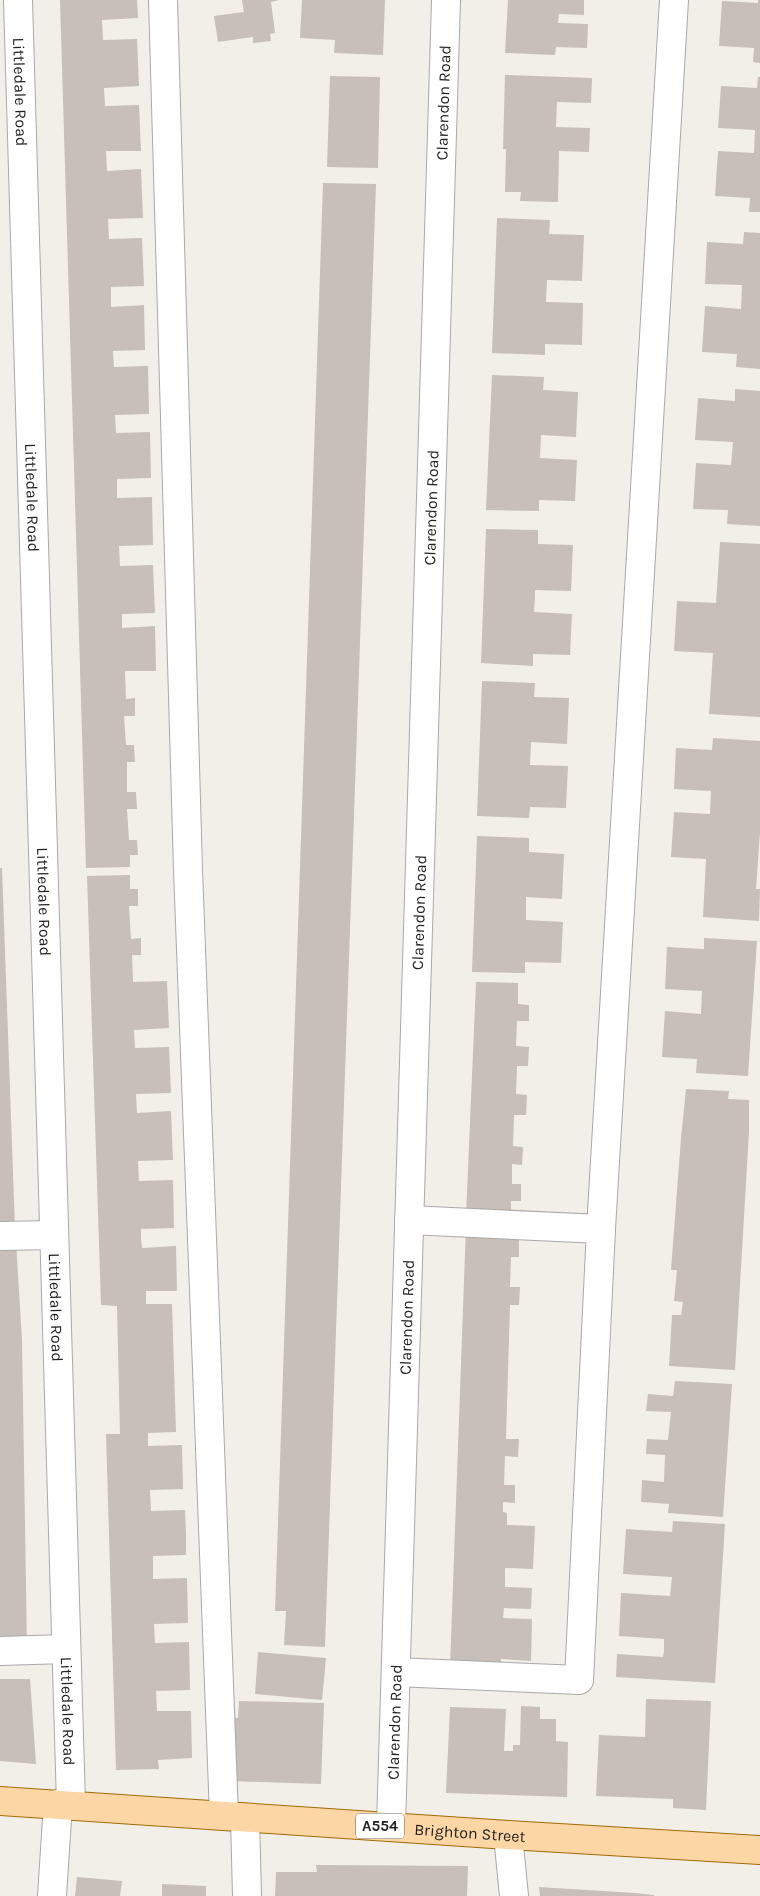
<svg xmlns="http://www.w3.org/2000/svg" width="760" height="1896" viewBox="0 0 760 1896" font-family="Karla,sans-serif">
<rect width="100%" height="100%" fill="#f2efe9"/>
<g fill="#c7bfb8">
<path d="M60,0h77l1,18 -36,2 1,20 34,-1 2,47 -35,2 1,18 34,-1 2,46h-35l1,20 34,-2 2,49 -35,1 1,20 33,-1 2,48 -33,1v20l33,-2 1,45 -32,1 1,16 34,-1 1,48 -34,1 1,18 34,-1 1,46 -34,1v19l35,-1 1,48 -34,1 1,20 33,-1 1,25 1,23 -33,1v14l33,-2 1,45h-31l1,28 9,-1v18h-11l2,29h8l1,17h-8v30h9l1,17h-10l2,31h8l1,15h-8v12l-44,1z"/>
<path d="M242,0h37l-8,2 4,31 -5,1 1,7 -18,2v-6l-35,5 -4,-26 30,-4z"/>
<path d="M302,0h83l-2,55 -49,-2 1,-13 -35,-2z"/>
<path d="M508,0h76v15l-25,-1 -1,9 30,1 -1,24 -31,-1 -1,8 -50,-2z"/>
<path d="M758,0h2v63l-7,-1 1,-14 -35,-2 3,-45 36,2z"/>
<path d="M505,75l87,3 -1,25 -34,-1 -1,25 34,1 -1,24 -30,-1 -1,51 -38,-1 1,-9h-16l1,-43h-3z"/>
<path d="M330,76l50,1 -2,91 -51,-1z"/>
<path d="M758,77h2v135h-11l1,-14 -35,-2 3,-45 36,2 1,-23 -37,-2 3,-42 36,2z"/>
<path d="M323,183l53,1 -51,1463 -41,-2 2,-34h-11z"/>
<path d="M497,218l53,2 -1,14 35,1 -2,46 -35,-1 -1,22 37,1 -1,42 -37,-1v11l-53,-2z"/>
<path d="M744,232l16,1v136l-24,-2 1,-13 -35,-2 3,-46 36,3 1,-24 -37,-1 2,-42 36,2z"/>
<path d="M492,375l52,2 -1,13 35,2 -2,45 -35,-2 -1,23 37,2 -2,41 -36,-1v11l-53,-1z"/>
<path d="M735,389l25,2v135l-33,-2 1,-14 -35,-1 3,-46 35,2 2,-23 -38,-2 3,-42 37,3z"/>
<path d="M486,529l52,1v14l35,1 -2,46 -36,-1v8l-1,14 38,2 -2,41 -37,-1v12l-52,-3z"/>
<path d="M720,542l40,2v173l-51,-3 4,-61 -39,-2 3,-50 39,2z"/>
<path d="M482,681l53,2 -1,14 35,1 -2,46 -36,-2 -1,23 38,1 -2,42 -36,-1 -1,11 -52,-2z"/>
<path d="M713,738l47,3v91l-4,57h4l-1,32 -56,-4 3,-58 -35,-2 3,-45 36,2 1,-23 -37,-2 2,-41 36,2z"/>
<path d="M477,836l52,2v14l35,2 -2,45 -36,-2v23l37,2 -2,41 -36,-1v11l-53,-1z"/>
<path d="M0,868h2l13,360 -15,1z"/>
<path d="M130,875v14h8v17h-9l2,33 10,-1v17h-9l1,27 34,-1 1,24 1,23 -35,2 1,18 34,-1 2,46 -35,1 1,19 34,-2 2,49 -35,1 1,20 34,-1 1,48 -33,1v9l1,10 34,-2 1,45h-31v13h-9h35l4,128 -28,1v13l34,-1 1,44 -33,1 1,21 34,-1 1,23v22l-33,1v23l34,-1 1,45 -34,1 1,19 34,-1 1,48 -34,1 1,20h34l1,47 -34,2 1,9 -43,1 -10,-336h14l-3,-128 -16,-1 -14,-429z"/>
<path d="M704,938l53,3 -9,135 -52,-3 1,-14 -35,-2 3,-46 36,3 1,-23 -37,-2 2,-42 37,2z"/>
<path d="M476,982l42,1v21l11,1v16h-12l-1,25 13,1 -1,19h-11l-1,28 11,1 -1,20h-12l-1,31 10,1 -1,18 -10,-1v20h9v17h-10v16l-45,-1z"/>
<path d="M686,1089l43,2 -1,8 21,1v32l-14,238 -66,-4 3,-51h9l2,-13 -9,-1 3,-31h-6l10,-132z"/>
<path d="M466,1226l44,1v12l9,1v17h-8l-1,30h10l-1,18h-9l-4,134h13l-1,18 -13,-1 -1,29h11v18l-12,-1v10l4,1v12l28,1 -2,43 -28,-1v19l27,1 -1,21 -27,-1 -1,10 29,1 -1,42 -30,-2v9l-51,-1z"/>
<path d="M16,1241l6,99 5,308h-27v-406z"/>
<path d="M675,1381l57,3 -9,133 -55,-4 1,-9 -28,-2 1,-22 22,2 1,-27 -19,-1 1,-15 21,1 3,-28 -25,-1 2,-17 25,2z"/>
<path d="M673,1521l52,3 -10,159 -99,-6 1,-23 46,3 1,-6v-12l-45,-3 2,-43 49,3 2,-19 -49,-3 3,-45 46,3z"/>
<path d="M258,1652l68,6 -4,42 -67,-6z"/>
<path d="M0,1679h30l6,85 -36,-3z"/>
<path d="M646,1699l65,2 -5,109 -33,-2v-9l-77,-3 3,-61 46,2z"/>
<path d="M239,1701l85,2 -3,81 -92,-3 2,-64 7,1z"/>
<path d="M521,1706l19,1v12h16v22l12,1 -1,55 -121,-4 4,-86 56,2 -2,42h9v-6h7z"/>
<path d="M316,1865l152,1 -1,30h-192l1,-24h41z"/>
<path d="M77,1877l45,4 -2,15h-45z"/>
<path d="M162,1884l44,2v10h-44z"/>
<path d="M539,1887l96,6 19,2v1h-114z"/>
</g>
<g fill="none" stroke-linecap="round" stroke-linejoin="round">
<defs>
<g id="minor">
<path id="s1" d="M18,0l53,1804"/>
<path d="M163,0l25,870 36,946"/>
<path d="M601,1229l73,-1229"/>
<path d="M0,1236l54,-1"/>
<path d="M0,1651l66,-2"/>
<path d="M396,1672l183,8 22,-451 -192,-9"/>
<path d="M245,1818l2,78"/>
<path id="s2" d="M391,1826l55,-1826"/>
<path d="M508,1835l6,61"/>
<path d="M52,1896l6,-92"/>
</g>
<g id="major">
<path id="s3" d="M0,1801l508,34 252,15"/>
</g>
</defs>
<use href="#minor" stroke="#a9a9a9" stroke-width="30"/>
<use href="#major" stroke="#a06b00" stroke-width="30"/>
<use href="#minor" stroke="#fff" stroke-width="28"/>
<use href="#major" stroke="#fcd6a4" stroke-width="28"/>
</g>
<g text-anchor="middle" stroke-width="4" stroke-linejoin="round" paint-order="stroke">
<rect fill="#fff" stroke="#646464" stroke-width="1" x="356" y="1813.5" width="48" height="25" rx="4"/>
<g font-size="15" font-weight="bold" fill="#222">
<text x="380" y="1831">A554</text>
</g>
<g font-size="16" fill="#222" stroke="#fff">
<text dy="6" stroke="none"><textPath href="#s1" startOffset="92">Littledale Road</textPath></text>
<text dy="6" stroke="none"><textPath href="#s2" startOffset="1724">Clarendon Road</textPath></text>
<text dy="6" stroke="none"><textPath href="#s1" startOffset="498">Littledale Road</textPath></text>
<text dy="6" stroke="none"><textPath href="#s2" startOffset="1319">Clarendon Road</textPath></text>
<text dy="6" stroke="none"><textPath href="#s1" startOffset="902">Littledale Road</textPath></text>
<text dy="6" stroke="none"><textPath href="#s2" startOffset="914">Clarendon Road</textPath></text>
<text dy="6" stroke="none"><textPath href="#s1" startOffset="1308">Littledale Road</textPath></text>
<text dy="6" stroke="none"><textPath href="#s2" startOffset="509">Clarendon Road</textPath></text>
<text dy="6" stroke="none"><textPath href="#s1" startOffset="1712">Littledale Road</textPath></text>
<text dy="6" stroke="none"><textPath href="#s2" startOffset="104">Clarendon Road</textPath></text>
<text dy="6" stroke="none"><textPath href="#s3" startOffset="471">Brighton Street</textPath></text>
</g>
</g>
</svg>
